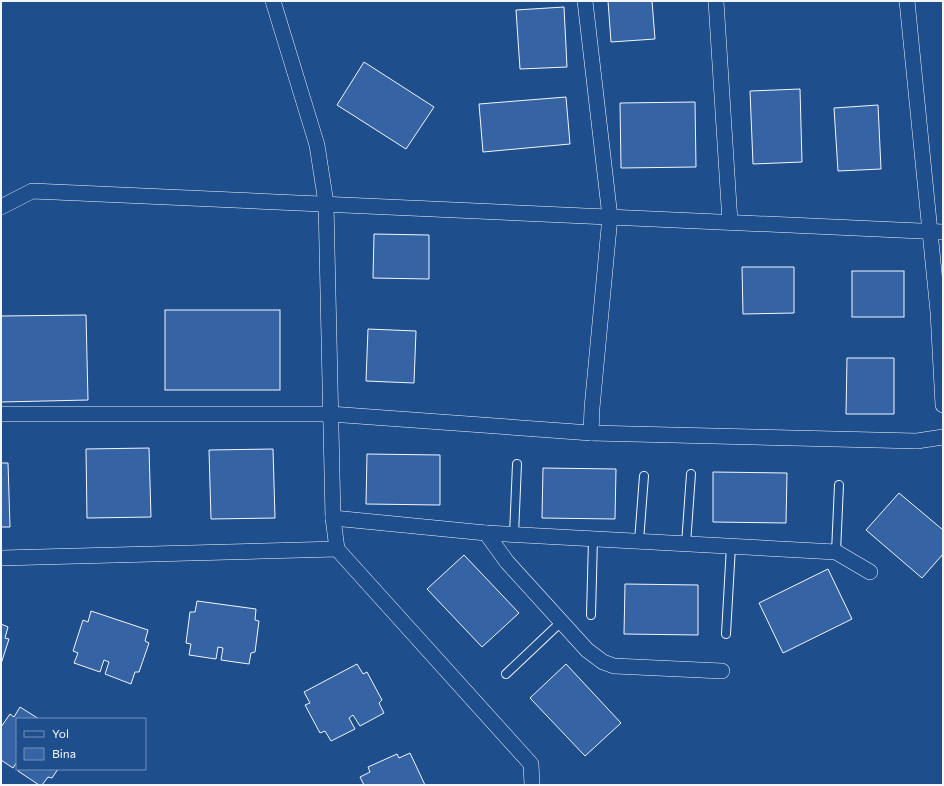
<svg xmlns="http://www.w3.org/2000/svg" width="944" height="786" viewBox="0 0 944 786" font-family="Commissioner,sans-serif">
<rect width="100%" height="100%" fill="#1f4e8c"/>
<g fill="#3563a3" stroke="#f2f6ff">
<path d="M608,1h44l3,38 -44,3z"/>
<path d="M564,7l3,60 -47,2 -4,-59z"/>
<path d="M364,62l70,45 -28,42 -69,-44z"/>
<path d="M800,89l2,73 -49,2 -3,-73z"/>
<path d="M566,97l4,47 -87,8 -4,-48z"/>
<path d="M695,102l1,65 -75,1 -1,-65z"/>
<path d="M878,105l3,64 -43,2 -4,-63z"/>
<path d="M374,234l55,1v44l-56,-1z"/>
<path d="M742,267h52v46l-51,1z"/>
<rect x="852" y="271" width="52" height="46"/>
<rect x="165" y="310" width="115" height="80"/>
<path d="M86,315l2,85 -87,2v-86z"/>
<path d="M368,329l48,2 -2,52 -48,-2z"/>
<path d="M847,358h47v56h-48z"/>
<path d="M149,448l2,69 -64,1 -1,-69z"/>
<path d="M273,449l2,69 -64,1 -2,-69z"/>
<path d="M367,454l73,1v50l-74,-1z"/>
<path d="M1,463h7l2,64h-9z"/>
<path d="M543,468l73,1 -1,50 -73,-1z"/>
<path d="M713,472l74,1 -1,50 -73,-1z"/>
<path d="M899,493l44,37v24l-21,24 -56,-48z"/>
<path d="M464,555l55,58 -37,34 -55,-58z"/>
<path d="M828,569l24,50 -69,34 -24,-50z"/>
<path d="M625,584l73,1v50l-74,-1z"/>
<path d="M197,601l59,8 -1,11 4,1 -4,31 -4,1 -2,11 -28,-4 2,-12 -5,-1 -2,12 -27,-4 2,-11 -5,-1 4,-31h5z"/>
<path d="M91,611l57,19 -3,11 4,2 -10,29h-4l-4,12 -26,-10 4,-12 -5,-2 -4,12 -26,-9 4,-10 -5,-2 10,-31 5,2z"/>
<path d="M1,624l7,3 -3,11 4,1 -8,25z"/>
<path d="M357,664l6,10 4,-2 15,28 -3,3 5,10 -24,13 -7,-11 -4,3 6,11 -24,12 -6,-10 -5,2 -15,-28 5,-2 -6,-11z"/>
<path d="M566,664l55,59 -36,33 -55,-58z"/>
<path d="M20,707l19,12h-22v43l-4,6 -12,-8v-33l9,-13 4,3z"/>
<path d="M410,753l15,32h-61l-4,-8 10,-5 -2,-5 29,-13 2,4z"/>
<path d="M19,769h39l-6,9 -4,-1 -6,8h-3l-21,-14z"/>
</g>
<g fill="none" stroke-linecap="round" stroke-linejoin="round">
<defs>
<g id="lane">
<path d="M514,535l3,-71"/>
<path d="M639,541l5,-65"/>
<path d="M686,544l5,-70"/>
<path d="M836,552l3,-67"/>
<path d="M591,615l2,-76"/>
<path d="M726,634l5,-88"/>
<path d="M506,674l55,-52"/>
</g>
<g id="street">
<path d="M273,1l44,144 9,58 7,315 4,31"/>
<path d="M585,1l25,216 -18,191 -1,25"/>
<path d="M716,1l14,221"/>
<path d="M907,1l31,311 5,93"/>
<path d="M1,207l31,-16 911,41"/>
<path d="M1,414h329l261,19 326,8 26,-4"/>
<path d="M333,518l153,15 350,19 34,20"/>
<path d="M486,533l21,29 80,88 16,12 11,4 108,5"/>
<path d="M1,558l336,-9 194,215 1,21"/>
</g>
</defs>
<use href="#lane" stroke="#f2f6ff" stroke-width="10"/>
<use href="#street" stroke="#f2f6ff" stroke-width="16"/>
<use href="#lane" stroke="#1f4e8c" stroke-width="8"/>
<use href="#street" stroke="#1f4e8c" stroke-width="15"/>
</g>
<rect width="944" height="786" fill="none" stroke="#f2f6ff" stroke-width="4"/>
<rect x="16" y="718" width="130" height="52" fill="#1f4e8c" stroke="#7391ba"/>
<rect x="24" y="731" width="20" height="6" fill="#1f4e8c" stroke="#7391ba"/>
<text x="52" y="738" font-size="12" fill="#f2f6ff">Yol</text>
<rect x="24" y="748" width="20" height="12" fill="#3563a3" stroke="#7391ba"/>
<text x="52" y="758" font-size="12" fill="#f2f6ff">Bina</text>
</svg>
